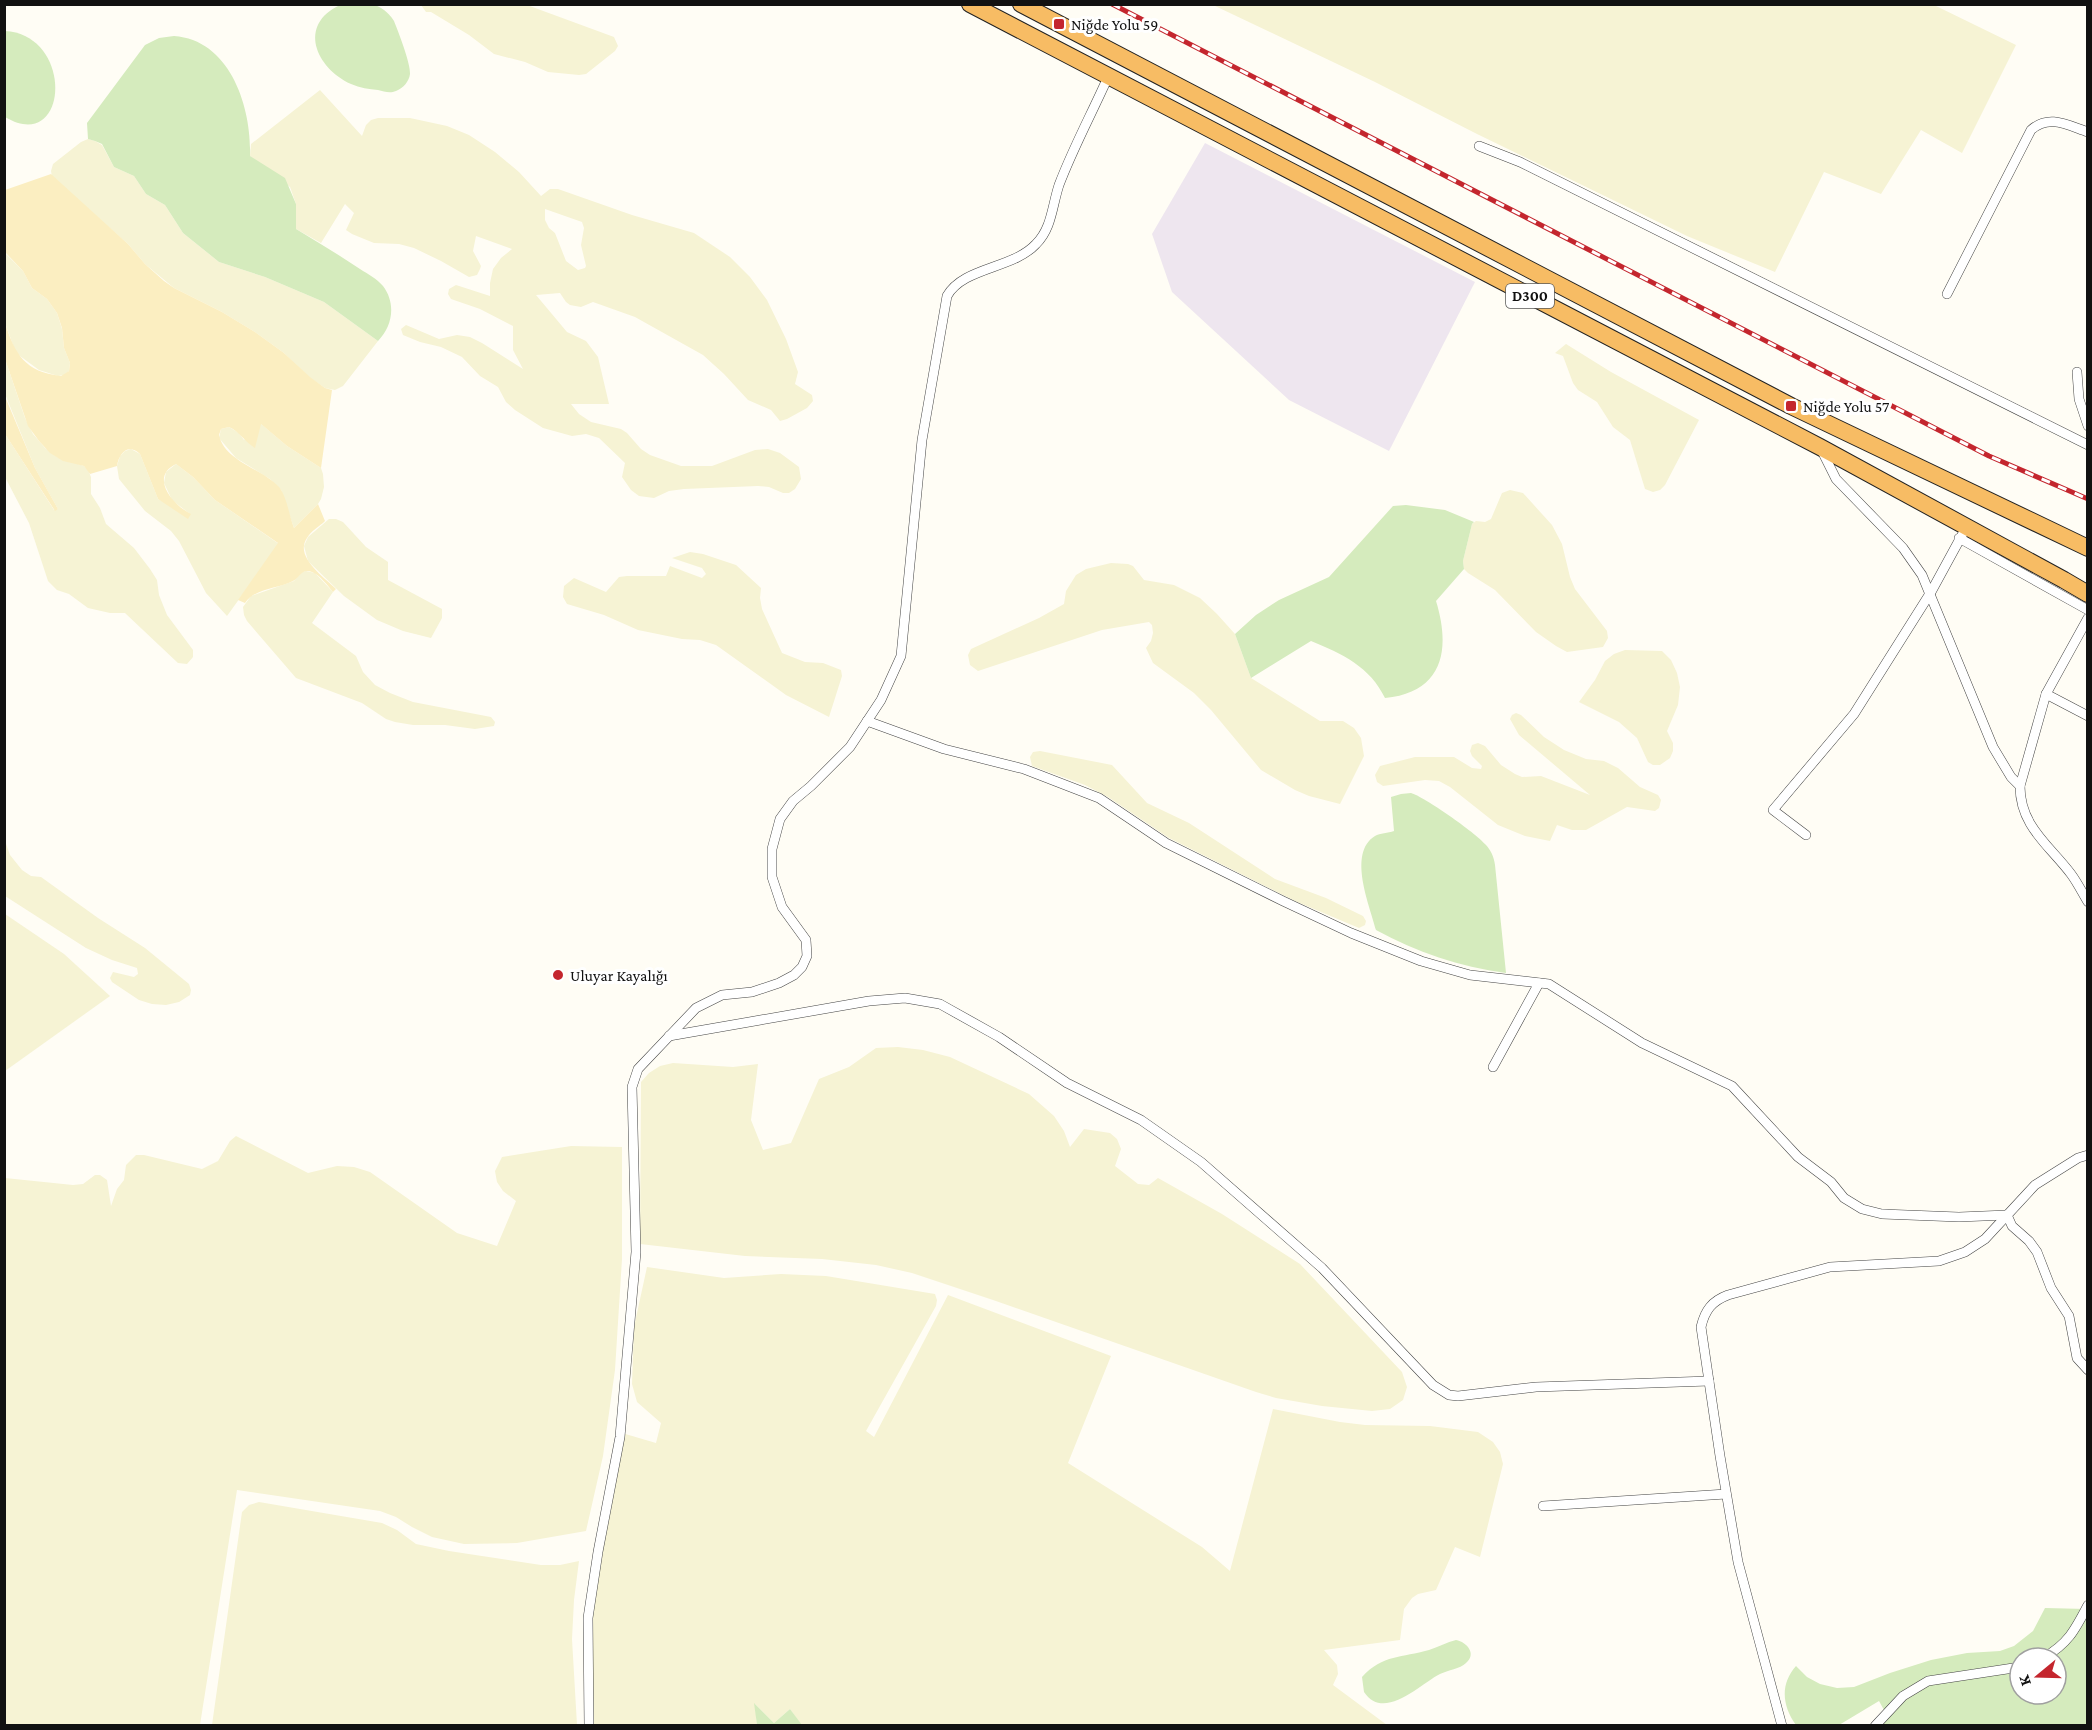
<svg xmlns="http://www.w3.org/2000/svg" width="2092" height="1730" viewBox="0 0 2092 1730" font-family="'Crimson Pro',serif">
<rect width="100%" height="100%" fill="#fffdf5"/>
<path fill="#eee6ef" d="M1205,143l270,139 -86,169 -100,-51 -117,-108 -20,-58z"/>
<g fill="#f6f3d4" fill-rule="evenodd">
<path d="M421,5h106l87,32 4,9 -3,5 -29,23 -7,1 -31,-3 -23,-10 -31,-8 -25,-19 -38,-23h-5z"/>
<path d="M1213,5h721l82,40 -54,108 -41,-23 -40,64 -57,-22 -49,100 -88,-36 -210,-102 -102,-52z"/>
<path d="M320,90l42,46 4,-11 5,-5 7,-2h32l37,8 22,9 26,17 24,20 22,24 9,-7h8l74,26 62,18 36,24 20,20 17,23 19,39 12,33 -3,12 17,11 1,6 -6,7 -20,11 -7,2 -9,-11 -23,-10 -24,-26 -21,-19 -68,-38 -42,-15 -12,5 -11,-2 -4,-3 -6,-9 -24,2 31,37 19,9 12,16 11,47h-38l8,10 12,8 30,7 6,4 14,16 9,6 31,11h31l43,-16 13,-1 12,4 19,14 2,12 -6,10 -6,4h-6l-14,-6 -11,-1 -74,3 -15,2 -15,7 -15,-2 -8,-6 -9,-13 3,-14 -26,-25 -13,-4 -14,2 -29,-8 -28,-18 -9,-8 -8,-15 -18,-11 -18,-19 -21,-10 -21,-5 -17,-7 -2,-6 5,-4 33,14 18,-4 13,2 12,6 41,26 -10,-19v-24l-33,-17 -29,-10 -3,-5 1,-5 7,-4 34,11v-13l3,-14 8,-11 11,-9 -36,-13 -3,15 8,15 -1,3 -3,6 -8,2 -28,-16 -27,-13 -15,-4 -25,-1 -22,-9 -6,-4 8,-17 -9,-9 -24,39 -25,-14v-25l-6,-17 -40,-31 1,-12zM545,209l37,13 2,6 -3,17 5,21 -1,2 -7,2 -12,-9 -11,-28 -6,-5 -4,-8z"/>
<path d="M88,139l7,2 7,4 12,22 20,9 12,18 19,11 18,28 36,29 46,15 59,25 54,39 -35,45 -8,4 -10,-2 -16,-11 -25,-24 -29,-21 -33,-20 -48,-24 -29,-24 -17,-20 -76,-67 -1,-6 2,-7 28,-22z"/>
<path d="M4,252l19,19 9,17 15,11 10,14 5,16 2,19 6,15 -1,8 -5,4 -6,1 -19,-6 -23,-17 -11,-30z"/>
<path d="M1566,344l45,28 88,48 -34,65 -5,5 -7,2 -8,-3 -15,-49 -17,-13 -16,-25 -19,-12 -5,-7 -10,-27 -8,-3z"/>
<path d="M5,359l20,59 8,16 12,14 12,9 27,9 4,4 3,7v17l9,14 6,16 28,24 16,21 7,11 2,15 8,20 26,35v7l-6,7 -9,-1 -53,-50h-15l-22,-5 -19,-14 -12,-4 -9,-9 -19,-58 -24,-46v-43l49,76 4,-1 -23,-41 -30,-74z"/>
<path d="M260,423l27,23 34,22 2,6 1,13 -3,12 -3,5 -24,24 -13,-38 -11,-11 -34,-21 -17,-20 2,-9 8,-2 10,6 5,7z"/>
<path d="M131,449l9,5 18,45 32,15 -18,-14 -8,-17 2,-11 10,-8 17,13 22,23 64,44 -52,72 -21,-23 -27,-52 -8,-10 -26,-20 -26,-32 -2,-13 3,-10 5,-5z"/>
<path d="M1510,490l13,3 29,32 10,19 8,33 5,12 32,42 1,7 -5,9 -36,5 -11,-6 -20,-14 -41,-42 -27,-17 -4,-4 -1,-8 9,-37 4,-3 9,1 6,-3 11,-26z"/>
<path d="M329,519h7l7,3 23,25 22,15v18l54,29v9l-11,20 -28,-7 -26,-11 -33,-24 -36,-35 -4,-15 4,-9z"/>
<path d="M690,552l13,2 33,11 25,23 -1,10 2,11 20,44 23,9 18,1 18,7 1,6 -13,41 -43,-22 -70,-50 -16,-5 -18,-1 -44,-9 -34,-15 -37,-11 -4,-7 1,-11 10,-8 32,14 13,-15 8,-1h39l4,-10 32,12 4,-4 -4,-6 -30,-10z"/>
<path d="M1111,563l17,1 5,2 11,14 30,5 26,13 17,16 18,20 16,44 69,43h23l11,7 7,10 3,18 -24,48 -31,-8 -14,-6 -34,-20 -50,-60 -17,-17 -41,-30 -7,-15 5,-7 2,-8 -1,-8 -3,-3 -47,8 -124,41 -8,-6 -2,-10 3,-6 68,-31 25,-14 2,-13 10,-16 10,-6z"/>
<path d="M306,571l9,2 18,19 -21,31 44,33 7,16 12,13 15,8 23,9 78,15 4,5 -1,4 -19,3 -30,-4h-32l-18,-3 -9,-3 -24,-16 -66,-25 -49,-57 -3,-6 -1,-8 8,-11 43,-15 7,-9z"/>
<path d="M1625,650l37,1 9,9 6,13 3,14 -2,18 -11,26 6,12v8l-3,7 -10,7h-7l-5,-3 -11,-24 -18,-16 -40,-20 16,-22 10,-19 9,-7z"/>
<path d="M1516,713l5,2 23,22 20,13 22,9 18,2 14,7 22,19 18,8 3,5 -2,8 -4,3 -28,-4 -41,23h-14l-15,-5 -7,16 -25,-5 -27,-11 -48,-38 -11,-6 -14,-1 -42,6 -6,-4 -2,-7 5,-9 35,-9h39l18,11 9,1 1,-3 -10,-10 -2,-5 2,-6 6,-2 7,3 16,19 14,9 7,3 19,-1 49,19 -71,-60 -9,-16 2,-4z"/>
<path d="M1040,751l72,14 35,38 42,20 86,56 51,19 37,18 3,5 -1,4 -6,3 -64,-27 -126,-63 -61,-41 -23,-12 -53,-19 -2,-9 3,-5z"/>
<path d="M4,838l6,17 12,15 9,6 10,1 57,41 47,30 44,36 2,6 -1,5 -11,7 -13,3 -14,-1 -13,-4 -27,-18 -2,-4 3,-6 21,5 4,-3 -1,-6 -25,-8 -26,-12 -81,-52z"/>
<path d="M5,914l59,40 46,42 -105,75z"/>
<path d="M898,1047l25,3 27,7 79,37 25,22 10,15 6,16 14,-18 26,4 7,6 4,10 -6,17 23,18 11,1 9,-7 64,36 78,50 102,108 5,15 -4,13 -13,9 -18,2 -50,-5 -46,-8 -20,-6 -263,-92 -81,-27 -36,-8 -54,-6 -77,-3 -105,-12 1,-162 8,-9 11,-7 13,-3 60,4 25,-3 -7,56 12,30 28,-7 28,-64 30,-12 27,-19z"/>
<path d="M236,1136l72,37 29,-7 17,1 16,5 87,61 40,13 19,-45 -13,-10 -6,-9 -2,-11 7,-14 69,-11 51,1v112l-7,111 -12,86 -17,75 -69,12 -53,1 -32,-7 -20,-10 -16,-10 -16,-6 -143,-21 -37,235h-195v-547l68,7 10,-1 12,-9h5l7,5 4,26 6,-17 7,-9 2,-15 10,-10h8l58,14 16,-8 12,-20z"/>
<path d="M647,1267l77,11 57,-4 45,2 109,18 2,6 -1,6 -70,125 8,6 74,-142 163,61 -43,107 134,84 28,24 43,-162 67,13 25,3 65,1 48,6 15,10 7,10 3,12 -23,93 -25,-10 -19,43 -18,4 -6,4 -8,11 -4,31 -76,10 13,15 1,9 -5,11 54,40 -585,1 -12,-17 -16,14 -19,-19 2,21 -168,1 1,-112 32,-181 34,10 5,-20 -24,-21 -5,-18 2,-57z"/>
<path d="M259,1502l123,21 15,7 19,14 33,7 92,14h19l19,-4 -5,39 -2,39 5,86h-365l30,-213 7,-7z"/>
</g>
<g fill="#d5ebbd" fill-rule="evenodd">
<path d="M340,5c13,-1 30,-4 41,3 5,3 10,8 13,13 4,10 17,43 16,53 -1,8 -7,14 -14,17 -7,3 -12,0 -18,-1 -9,-1 -18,-2 -27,-6 -35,-16 -54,-59 -11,-79z"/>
<path d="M5,31c70,4 64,124 0,86z"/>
<path d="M174,36c57,4 78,73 76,120l35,22 11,26v25c22,13 43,26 64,40 8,5 17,10 23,17 13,17 10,40 -5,55l-54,-39 -59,-25 -46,-15 -36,-29 -18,-28 -19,-11 -12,-18 -20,-9 -12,-23 -7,-3 -7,-2 -1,-16 58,-78 14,-7z"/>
<path d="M1406,505l39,5 29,12 -2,2 -9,37 1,8 -28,32c15,49 7,91 -51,97 -15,-31 -42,-44 -74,-57l-60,37 -16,-44 21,-19 23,-15 50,-23 64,-71z"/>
<path d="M1411,793c12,3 65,40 74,51 6,6 9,13 10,21l11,108c-47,-6 -89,-21 -130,-43 -6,-24 -29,-77 -1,-94 5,-3 13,-3 19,-5l-3,-34 10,-3z"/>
<path d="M2045,1608l42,1v116h-216l13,-15 -5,-9 -40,24h-43c-14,-19 -16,-41 0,-59l11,11 13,7 17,4 17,-1 36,-14 41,-13 36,-7 33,-2 14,-5 19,-15zM2020,1658h36v36h-36z"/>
<path d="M1456,1640c11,2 21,14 10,23 -6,6 -18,7 -26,11 -20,10 -56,48 -76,18l-2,-15c21,-23 40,-19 67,-27 9,-3 18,-8 27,-10z"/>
<path d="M754,1703l20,20 16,-14 12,16h-45z"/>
</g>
<g fill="#fbeec1">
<path d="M51,174l77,70 17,20 19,17 10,7 48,24 33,20 29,21 26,24 15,11 7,2 -11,78 -34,-22 -26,-22 -6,24c-10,-6 -15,-16 -26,-21l-8,2 -2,6c6,27 43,33 60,52 8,10 10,28 15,41l24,-24 7,17c-5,5 -14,10 -18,17 -13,19 17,39 29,51l-3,3c-5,-6 -13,-17 -21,-20 -10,-4 -12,5 -19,9 -15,8 -38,7 -48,22l-7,-3 40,-57 -63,-43 -22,-23 -17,-13c-27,13 -3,41 15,50l-3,5 -30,-20 -18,-45c-12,-11 -21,-1 -23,12l-27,8 -6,-8 -21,-5 -13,-8 -11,-12 -11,-15 -23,-67v-36c10,31 20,49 56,53l8,-5 1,-8 -6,-15 -2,-20 -5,-15 -10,-14 -15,-11 -9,-17 -18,-19v-62z"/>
<path d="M4,394l31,74 23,41 -3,2 -50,-77z"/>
</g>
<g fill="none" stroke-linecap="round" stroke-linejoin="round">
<defs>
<g id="minor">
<path d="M1479,146l41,16 568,283"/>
<path d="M1947,294l84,-164c18,-16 36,-5 57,2"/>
<path d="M2077,372l2,27 9,27"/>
<path d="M1821,449l15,30 67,69 19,27 71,172 18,30 9,9c0,40 29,59 51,88 6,8 11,18 17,28"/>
<path d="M1959,538l129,72"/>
<path d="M2046,694l42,22"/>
<path d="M867,721l77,28 80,20 75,29 67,45 117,58 68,32 70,28 49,14 79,9 93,59 90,43 66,71 33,25 13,16 18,11 20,5 77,3 48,-2 5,11 17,15 8,11 14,36 18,28 8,42 11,12"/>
<path d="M2020,786l26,-92 42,-76"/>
<path d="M1806,835l-33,-25 81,-96 77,-122 36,-66"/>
<path d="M669,1036l200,-35 36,-3 35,6 59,33 68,46 74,37 60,42 121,106 111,117 16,10 9,1 78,-9 173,-6"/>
<path d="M1493,1067l46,-84"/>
<path d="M1543,1506l183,-12"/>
<path d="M2043,1658c25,-14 32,-28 45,-53"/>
<path d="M589,1726l-1,-108 10,-66 22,-115 16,-185 -4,-165 6,-18 58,-61 26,-13 30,-3 27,-9 15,-8 8,-8 5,-11 -1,-16 -24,-33 -10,-30v-28l8,-30 13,-18 18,-15 39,-39 31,-47 20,-44 21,-216 25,-144c16,-29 66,-27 89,-52 16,-16 16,-38 23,-59 14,-37 33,-72 49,-108"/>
<path d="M1782,1726l-44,-164 -18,-106 -19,-129c4,-17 11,-26 27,-32l102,-28 109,-6 26,-9 20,-13 50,-54 43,-27 10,-3"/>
<path d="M1875,1726l28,-30 25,-15 92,-14"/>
</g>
<g id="trunk">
<path d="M970,4l850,443 244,133 24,14"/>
<path d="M1021,4l770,402 297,142"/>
</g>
</defs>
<use href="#minor" stroke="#444" stroke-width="10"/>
<use href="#trunk" stroke="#222" stroke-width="18"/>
<use href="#minor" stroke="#fff" stroke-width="9"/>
<use href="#trunk" stroke="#f7bc64" stroke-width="16"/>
<defs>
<path id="rail" d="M1112,4l877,452 99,43"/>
</defs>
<use href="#rail" stroke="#c4262e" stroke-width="5"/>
<use href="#rail" stroke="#fff" stroke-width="3" stroke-dasharray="9" stroke-linecap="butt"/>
</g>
<g fill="#c4262e" stroke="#fff" stroke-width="2">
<rect x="1053" y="18" width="12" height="12" rx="3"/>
<rect x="1785" y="400" width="12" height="12" rx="3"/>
<circle cx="558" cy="975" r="6"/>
</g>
<g text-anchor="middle" stroke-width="6" stroke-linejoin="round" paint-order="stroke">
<rect fill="#fff" stroke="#585858" stroke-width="1.5" x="1506" y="284" width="48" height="24" rx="4.5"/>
<g font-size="15" font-weight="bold" fill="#111">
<text x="1530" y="301">D300</text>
</g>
<g font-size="16" fill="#111" stroke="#fff" text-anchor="start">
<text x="1071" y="30">Niğde Yolu 59</text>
<text x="1803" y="412">Niğde Yolu 57</text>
<text x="570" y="981">Uluyar Kayalığı</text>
</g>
</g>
<rect width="2092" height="1730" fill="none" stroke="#111111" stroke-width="12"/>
<g transform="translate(2038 1676) rotate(251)"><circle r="28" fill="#ffffff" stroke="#a0a0a0" stroke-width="1.5"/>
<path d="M0-4.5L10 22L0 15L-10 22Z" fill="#c4262e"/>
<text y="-9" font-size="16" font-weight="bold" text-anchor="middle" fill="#111111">K</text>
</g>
</svg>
